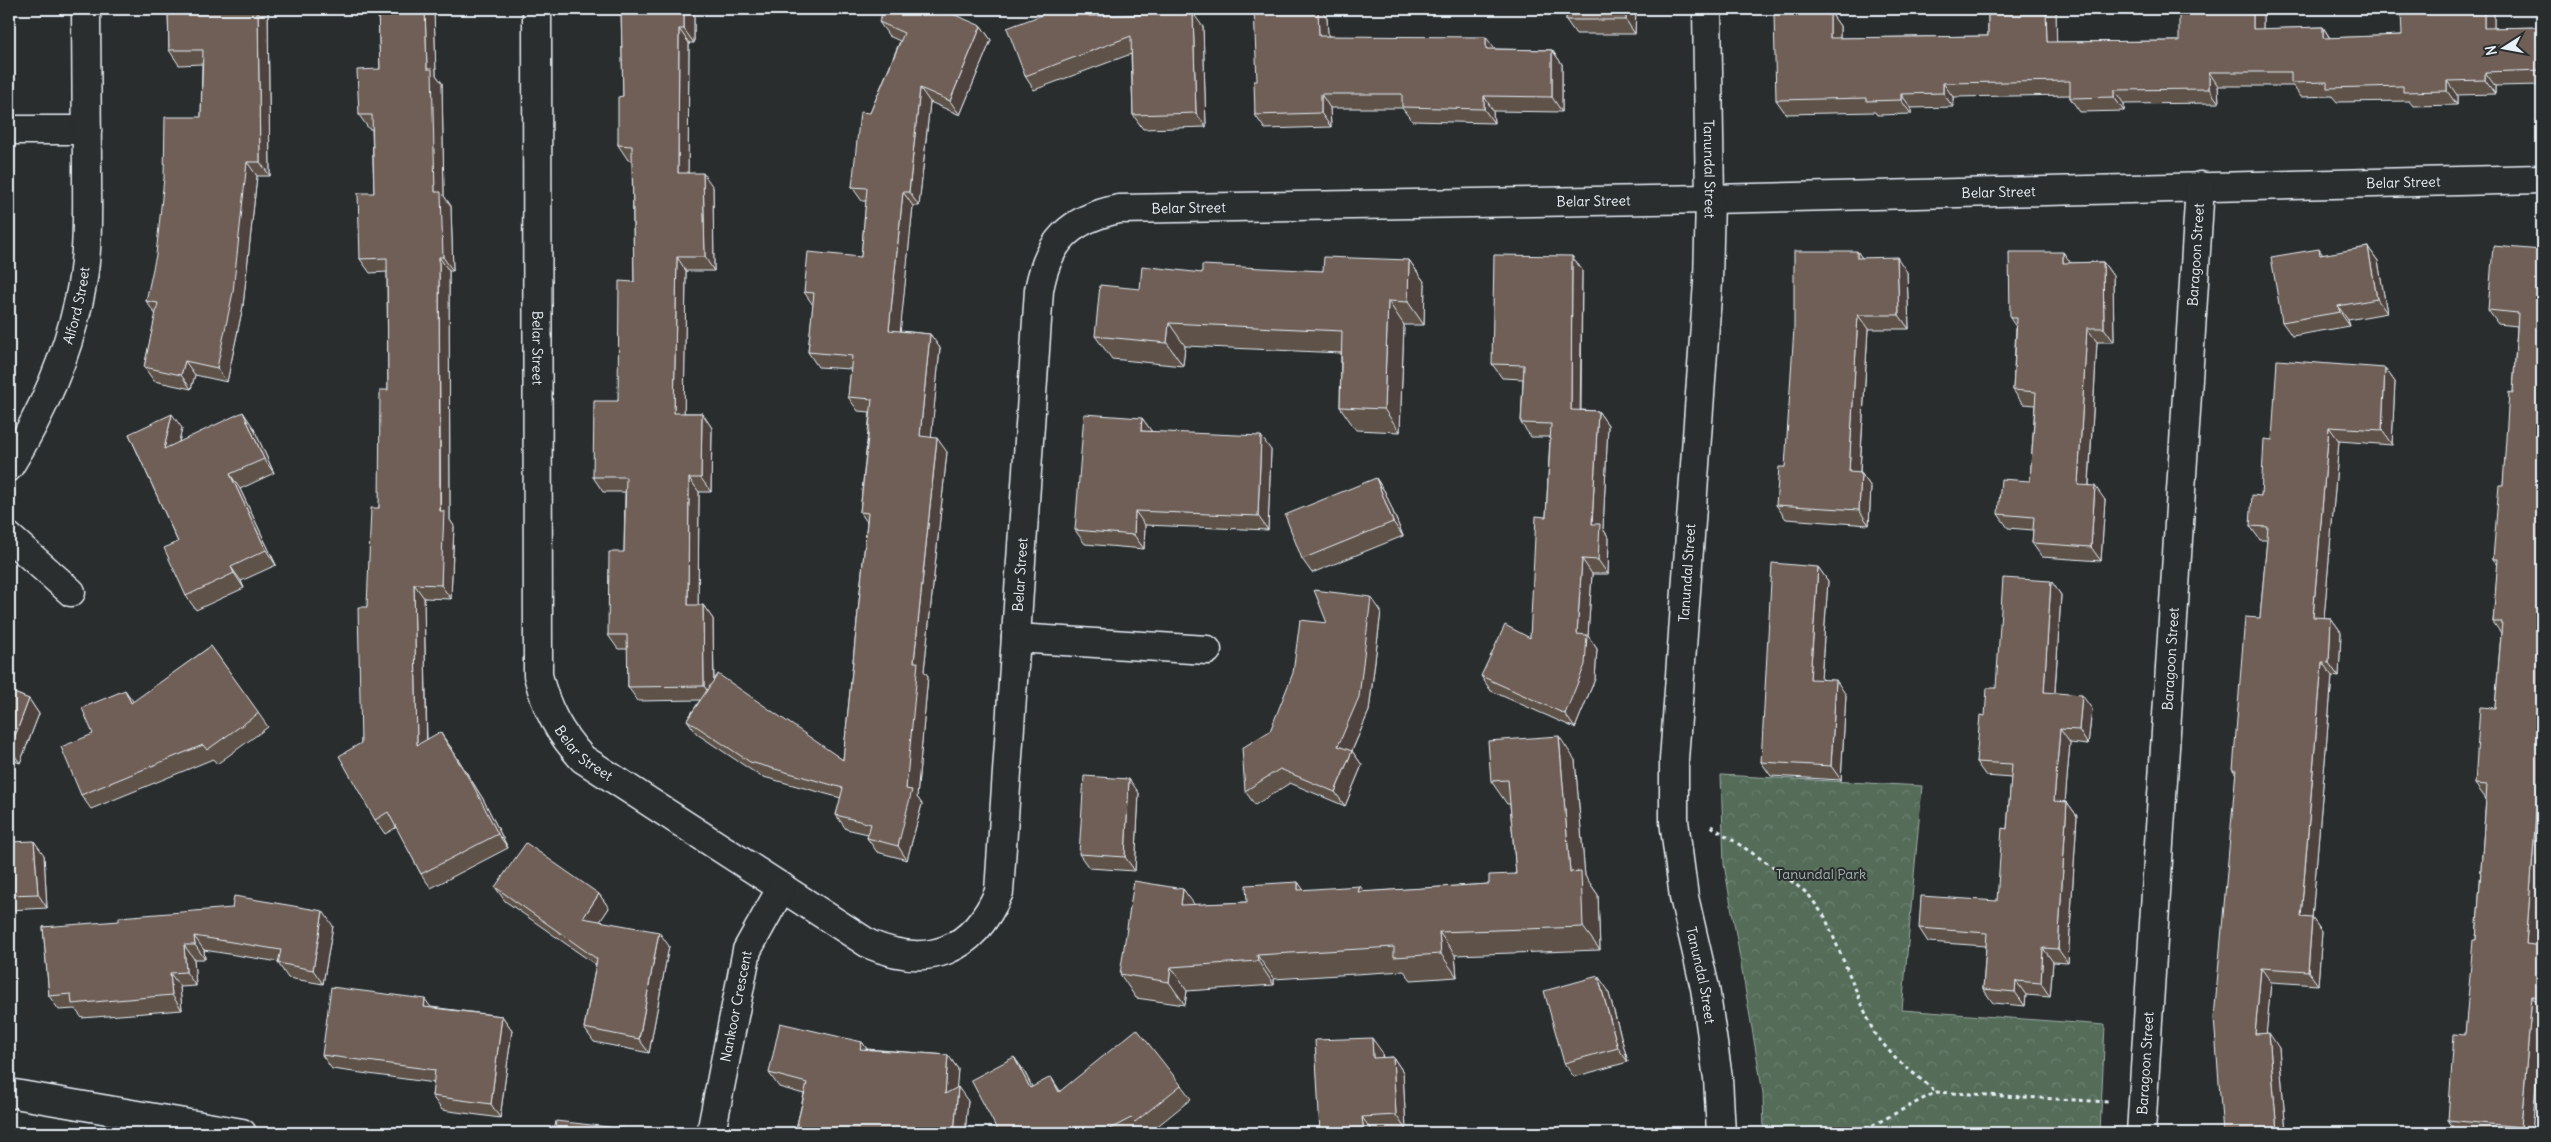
<svg xmlns="http://www.w3.org/2000/svg" width="2551" height="1142" viewBox="0 0 2551 1142" font-family="Delius,sans-serif">
<defs>
<pattern id="park-crowns" width="20" height="18" patternUnits="userSpaceOnUse" patternTransform="scale(1.25)"><rect width="20" height="18" fill="#546c59"/><path d="M2 6a3 3 0 1 1 6 0M12 15a3 3 0 1 1 6 0" fill="none" stroke="#6d8172"/></pattern>
</defs>
<rect width="100%" height="100%" fill="#2a2d2e"/>
<filter id="ink" filterUnits="userSpaceOnUse"><feTurbulence type="fractalNoise" baseFrequency=".02" numOctaves="2"/><feDisplacementMap in="SourceGraphic" scale="10" xChannelSelector="R" yChannelSelector="G"/><feConvolveMatrix kernelMatrix="1 2 1 2 8 2 1 2 1" color-interpolation-filters="sRGB"/></filter>
<g filter="url(#ink)">
<path fill="url(#park-crowns)" stroke="#9eaea8" d="M1721,775l201,11 -20,224 203,15 -5,108h-336l-1,-40 -39,-229z"/>
<g fill="none" stroke-linecap="round" stroke-linejoin="round">
<defs>
<g id="minor">
<path id="s1" d="M537,9l1,666c8,34 21,58 45,84l286,185c59,25 104,8 130,-52l40,-602c9,-49 31,-71 80,-81l591,-10 832,-20"/>
<path id="s2" d="M1707,9l3,190 -2,83 -34,478v61l10,76 21,91 13,90 3,55"/>
<path d="M9,130h78"/>
<path id="s3" d="M9,467c32,-52 57,-107 70,-167 10,-44 8,-88 8,-132 0,-53 -1,-106 -1,-159"/>
<path d="M9,537l62,55"/>
<path d="M1016,638l191,12"/>
<path d="M9,1093l233,40"/>
<path id="s4" d="M711,1133l36,-183 35,-63"/>
<path id="s5" d="M2141,1133l59,-947"/>
</g>
</defs>
<use href="#minor" stroke="#e8f1f8" stroke-width="31"/>
<g stroke="#e8f1f8" stroke-width="3" stroke-dasharray="4 4" stroke-linecap="butt">
<path d="M1711,826l58,38 39,30 17,23 49,116 21,25 41,34"/>
<path d="M1858,1133l78,-41 173,10"/>
</g>
<use href="#minor" stroke="#2a2d2e" stroke-width="28"/>
</g>
<g fill="#5f524a" stroke="#e8f1f8">
<path d="M168,9h100l2,167h-13l-14,130 -16,76 -32,-7 -4,14 -37,-8 -10,-14 12,-52 -10,-14 55,-184 1,-53 -23,1 -10,-15z"/>
<path d="M378,9h56l2,66 6,8 2,113 7,10 2,65h-4l1,249 4,6 -3,73 -27,-1 3,141 23,7 33,53 25,49 -77,40 -10,-14 -24,-47 -12,7 -10,-14 -14,-77 6,-136 12,-99 9,-118 -1,-118 -17,1 -10,-14 14,-66 -2,-64h-3l-10,-14 21,-46z"/>
<path d="M621,9h73v34h-5l-1,130 25,14 1,84h-28l-2,142h18l10,15 -1,64h-12l-1,113h5l10,14 1,61 129,80 24,-238 -7,-10 10,-100 -12,-1 -10,-14 3,-28 -33,-2 -10,-15 5,-47 -9,-13 57,-35 5,-56h-4l-10,-14 18,-74 30,-72 -11,-5 -10,-14 102,4 10,14 -31,75 -30,-13 -11,104h-6l-13,125 30,3 10,14 -9,90 16,14 -23,219 4,5 -11,121 5,7 -15,56 -30,-8 -10,-14 1,-4 -22,-5 -10,-14 5,-17 -81,-22 -63,-42 -10,-14 13,-20 -62,1 -10,-14v-38h-10l-10,-14 16,-83 1,-60h-22l-10,-15 25,-76 16,-119 -2,-122h-4l-10,-15 5,-49z"/>
<path d="M1567,9h69l-1,25h-59l-10,-14z"/>
<path d="M1988,9h66l2,2v31l123,-1 84,-32v20l60,-2 7,11 72,-3 49,-24 43,-2v19l48,-1v58l-47,1v8l-38,1v10l-44,1 -4,-5 -72,1 -5,-6 -31,1 -8,-11h-75l1,17 -95,1v7l-44,1 -10,-14v-3l-117,2v10l-42,1v6l-34,1 -2,-3 -89,2 -10,-14 54,-88 10,14v12l148,-2z"/>
<path d="M1093,14l1,2 109,11 3,100 -63,2 -10,-14 -2,-61 -97,36 -9,-14z"/>
<path d="M1327,18l1,18 166,13 58,1 10,14v48l-69,-1 1,12 -82,-2 -10,-13h-72l1,19 -66,2 -10,-14 2,-34z"/>
<path d="M2368,247l10,14 9,52 -39,7 2,6 -58,10 -10,-14 37,-73 4,6z"/>
<path d="M2542,250v623l-5,72 5,1v65l-10,122h-75l-9,-13 17,-85 11,-95 10,-141 -11,-15 20,-76 6,-75 -8,-11 5,-57 -5,-6 10,-74 10,-92 4,-67 -19,-2 -10,-14z"/>
<path d="M1857,251l5,7 45,14 2,57h-41l-8,143 1,1 10,14 -2,38 -83,-6 -10,-14 9,-38z"/>
<path d="M2063,252l7,11 33,-1 10,14 1,66h-17l-8,143 16,15 -4,61 -59,-4 -10,-14 1,-13 -25,-2 -10,-14 32,-33 5,-76 -12,-1 -10,-14 3,-63 -6,-9z"/>
<path d="M1572,256l10,14 -1,140 17,1 10,14 -5,104 6,9 -1,36h-16l-4,62 9,13 -2,30 -20,49 -84,-37 -10,-15 49,-38 16,-121 4,-80h-19l-10,-14 2,-44 -21,-1 -10,-14z"/>
<path d="M1409,260l16,23 -1,42h-20l-4,107 -44,-2 -16,-23 1,-54 -156,-7 -2,20 -71,-7 -17,-23 45,-47 183,-18z"/>
<path d="M9,268l3,22 -3,1z"/>
<path d="M2385,368l10,14 -3,63 -53,-4 -15,177h7l10,14 -2,45 -7,-1 -20,242 10,14 -4,53 -47,-3 -5,52 13,14 7,85h-63l13,-359 -3,-4 27,-152 7,-78h-7l-10,-14 11,-30 11,-56z"/>
<path d="M1142,418l10,14 119,18 -3,80 -123,-5 -1,24 -59,-5 -10,-14z"/>
<path d="M253,427l21,46 -34,16 36,76 -35,16 3,7 -48,22 -10,-14 -8,-54 -49,-108 53,-6 -3,14z"/>
<path d="M1376,478l9,14 18,44 -91,37 -10,-14z"/>
<path d="M1818,567l10,14 -7,99 25,15 -5,85 -70,-4 -10,-14z"/>
<path d="M2051,581l10,14 -6,98 37,16 -4,36 -18,-2 -5,59h2l10,14 -9,147 -15,-1 -3,35 -24,-2 -1,11 -32,-3 -10,-14 3,-43 -58,-4 -9,-14 78,-27 10,-72 4,-51 -25,-2 -10,-14 20,-74z"/>
<path d="M1381,611l-12,100 -17,40 10,14 -17,41 -55,-23 -35,22 -10,-14 25,-60 57,-108z"/>
<path d="M211,646l57,81 -51,37 -4,-5 -122,50 -10,-14 12,-61 41,-32z"/>
<path d="M9,691l20,8 10,15 -19,49 -11,-4z"/>
<path d="M1575,760l10,116 13,19 2,55 -145,5 2,22 -46,3 -7,-9 -130,8v6l-87,6 -2,14 -49,-7 -16,-24 63,-85 11,16 53,-3 51,-20 5,8 61,2 125,-8 27,-10 -6,-70h-3l-16,-23z"/>
<path d="M1139,793l-4,78 -46,-3 -10,-14z"/>
<path d="M9,842l35,13 3,53 -38,2z"/>
<path d="M495,887l104,7 10,14 -9,13 69,25 -20,107 -55,-11 -10,-14 12,-63 -91,-64z"/>
<path d="M333,926l-10,58 -35,-6 -10,-15 1,-1 -75,-12 1,9h-11l2,27 -16,1 2,23 -100,8 -7,-9 -16,1 -10,-14 -6,-69z"/>
<path d="M1608,990l20,72 -54,15 -10,-14z"/>
<path d="M431,1007l71,9 10,14 -12,88 -58,-8 -10,-14 2,-13 -102,-14 -10,-14z"/>
<path d="M862,1042l5,7 81,6 10,14 -2,19 12,13 -3,32h-170l9,-39 -25,-7 -10,-14z"/>
<path d="M1382,1052l1,6 10,-1 10,15 3,58 -86,3z"/>
<path d="M1014,1057l10,14 8,16 28,4 121,-6 10,14 -42,34h-7l-1,-1 -2,1h-140z"/>
</g>
<g fill="#4e423c" stroke="#e8f1f8">
<path d="M9,9h2v37l-2,-3z"/>
<path d="M258,9h10l2,167 -10,-14z"/>
<path d="M425,9h9l2,66 6,8 2,113 7,10 2,65 -10,-14 -8,-65 -8,-123z"/>
<path d="M684,9h10v34l-10,-14z"/>
<path d="M1086,9h3l4,5 6,16 -10,-14z"/>
<path d="M1318,9h3l6,9 2,32 -10,-14z"/>
<path d="M1626,9h10l-1,25 -9,-14z"/>
<path d="M2046,9h8l2,2 1,45 -10,-14z"/>
<path d="M2253,9h10v35l-10,-15z"/>
<path d="M2484,9h10v33l-10,-14z"/>
<path d="M1830,12l10,14v27l-10,-15z"/>
<path d="M1193,13l10,14 3,100 -10,-14z"/>
<path d="M981,26l10,14 -31,75 -10,-14z"/>
<path d="M2323,27l9,15 -9,-4z"/>
<path d="M679,29l10,14 -1,144 -10,-14z"/>
<path d="M1486,37l10,14 -10,-2z"/>
<path d="M1552,50l10,14v48l-10,-15z"/>
<path d="M2209,72l9,14 1,17 -10,-14z"/>
<path d="M2485,72l10,14v8l-10,-14z"/>
<path d="M2447,81l10,14v10l-10,-14z"/>
<path d="M1943,83l10,14v10l-10,-14z"/>
<path d="M920,88l10,14 -11,104 -10,-14z"/>
<path d="M2114,90l10,14v7l-10,-14z"/>
<path d="M1321,94l9,14 1,19 -10,-14z"/>
<path d="M1901,94l10,14v6l-10,-14z"/>
<path d="M1484,96l9,15 1,12 -10,-14z"/>
<path d="M247,162l10,14 -14,130 -16,76 -10,-14z"/>
<path d="M703,173l10,14 1,84 -9,-14z"/>
<path d="M903,192l10,14 -14,138 -10,-14z"/>
<path d="M2368,247l10,14 9,52 -10,-14z"/>
<path d="M1857,251l10,14 -10,-7z"/>
<path d="M2063,252l10,14 -10,-3z"/>
<path d="M1572,256l10,14 -2,154 -9,-14z"/>
<path d="M439,257l10,14 1,249 4,6 -3,73 -10,-14z"/>
<path d="M677,257l9,14 -2,156 -10,-14z"/>
<path d="M1897,257l10,15 2,57 -10,-14z"/>
<path d="M1409,260l16,23 -1,42 -16,-23z"/>
<path d="M2103,262l10,14 1,66 -10,-14z"/>
<path d="M9,268l3,22 -3,-4z"/>
<path d="M1388,301l16,24 -4,107 -16,-23z"/>
<path d="M2338,306l10,14 2,6 -10,-14z"/>
<path d="M1858,315l10,14 -9,157 -10,-14z"/>
<path d="M1169,323l16,23 -2,20 -16,-23z"/>
<path d="M2087,328l10,14 -9,157 -10,-14z"/>
<path d="M930,334l10,14 -10,103 -10,-15z"/>
<path d="M185,361l10,14 -4,14 -10,-14z"/>
<path d="M2385,368l10,14 -3,63 -10,-15z"/>
<path d="M1598,411l10,14 -5,104 6,9 -1,36 -10,-14 -6,-36z"/>
<path d="M243,412l10,15 21,46 -10,-14z"/>
<path d="M702,413l10,15 -1,64 -10,-14z"/>
<path d="M172,414l10,14 -8,35 -10,-14z"/>
<path d="M1142,418l10,14 -11,-1z"/>
<path d="M2329,427l10,14 -16,190 -10,-14z"/>
<path d="M1261,436l10,14 -3,80 -10,-14z"/>
<path d="M937,438l10,14 -23,219 4,5 -11,121 5,7 -15,56 -9,-14 8,-57 8,-127z"/>
<path d="M1861,473l10,14 -2,38 -10,-15z"/>
<path d="M230,474l10,15 36,76 -10,-15z"/>
<path d="M689,478l10,14 -1,127 -10,-14z"/>
<path d="M1376,478l9,14 18,44 -10,-14z"/>
<path d="M2095,486l10,14 -4,61 -10,-14z"/>
<path d="M1135,511l10,14 -1,24 -10,-14z"/>
<path d="M1582,559l10,15 -4,62 9,13 -2,30 -20,49 -10,-14 12,-80z"/>
<path d="M231,567l10,14 3,7 -10,-15z"/>
<path d="M1818,567l10,14 -8,112 -10,-14z"/>
<path d="M2051,581l10,14 -7,111 -10,-14z"/>
<path d="M414,584l10,14 3,161 -10,-14z"/>
<path d="M1371,597l10,14 -12,100 -21,49 -10,-14z"/>
<path d="M703,605l10,14 1,81 -10,-14z"/>
<path d="M2331,618l10,14 -2,45 -10,-14z"/>
<path d="M2322,662l10,14 -21,255 -10,-14z"/>
<path d="M1836,680l10,15 -5,85 -10,-14z"/>
<path d="M125,690l10,14 -4,-1z"/>
<path d="M2082,695l10,14 -4,36 -9,-15z"/>
<path d="M29,699l10,15 -19,49 -10,-14z"/>
<path d="M2060,729l10,14 -6,72 -10,-14z"/>
<path d="M440,732l10,14 33,53 25,49 -10,-14z"/>
<path d="M1559,736l16,24 10,116 13,19 2,55 -17,-23 -13,-55z"/>
<path d="M1352,751l10,14 -17,41 -10,-14z"/>
<path d="M1129,779l10,14 -4,78 -10,-14z"/>
<path d="M2538,789l4,6v78l-6,86 -10,-15z"/>
<path d="M2067,802l10,14 -9,147 -10,-14z"/>
<path d="M34,841l10,14 3,53 -9,-14z"/>
<path d="M1298,882l16,23 -16,-15z"/>
<path d="M1360,886l16,23 -18,-17z"/>
<path d="M1183,889l17,23 -19,-7z"/>
<path d="M599,894l10,14 -16,24 -10,-14z"/>
<path d="M323,911l10,15 -10,58 -10,-14z"/>
<path d="M2312,918l10,14 -4,53 -10,-14z"/>
<path d="M659,932l10,14 -20,107 -10,-14z"/>
<path d="M1439,932l16,23 2,22 -16,-23z"/>
<path d="M194,936l10,14 1,9 -10,-14z"/>
<path d="M184,945l10,14 2,27 -10,-14z"/>
<path d="M2043,948l10,14 -3,35 -9,-14z"/>
<path d="M1257,955l17,24v6l-16,-24z"/>
<path d="M1171,967l16,24 -2,14 -16,-23z"/>
<path d="M2261,968l10,14 -6,66 -10,-14z"/>
<path d="M170,973l10,14 2,23 -10,-15z"/>
<path d="M1598,976l10,14 20,72 -10,-14z"/>
<path d="M2016,981l10,14 -1,11 -10,-14z"/>
<path d="M2532,996l10,15 -10,122h-6l-5,-6z"/>
<path d="M425,999l10,14 -11,-6z"/>
<path d="M502,1016l10,14 -12,88 -9,-14z"/>
<path d="M2269,1033l10,15 7,85h-9z"/>
<path d="M1372,1038l10,14 1,20 -10,-14z"/>
<path d="M862,1042l10,14 -12,-7z"/>
<path d="M948,1055l10,14 -3,39 -10,-14z"/>
<path d="M1014,1057l10,14 16,32 -10,-15z"/>
<path d="M1393,1057l10,15 3,58 -10,-15z"/>
<path d="M1051,1077l10,15h-2z"/>
<path d="M958,1087l10,14 -3,32h-11z"/>
<path d="M1362,1117l10,14v2h-8z"/>
</g>
<g fill="#6f5f56" stroke="#e8f1f8">
<path d="M168,9h90l2,153h-13l-14,130 -16,76 -32,-7 -4,14 -37,-8 14,-64 -12,-2 10,-46 8,-77 1,-61h36l2,-67h-34z"/>
<path d="M378,9h47l2,60h5l3,123h6l2,65h-4l1,254h4l-3,74 -27,-1 3,161 23,-13 33,53 25,49 -77,40 -33,-62 -13,8 -36,-64 22,-13 -3,-136h9l4,-99h8l1,-118h8l-1,-132 -27,1 -2,-66h16l-2,-78h-13l-2,-45 23,-1z"/>
<path d="M621,9h63v20h-5l-1,144h25l2,84h-28l-3,156h28l-1,65h-12l-1,127h15l1,81 -76,1 -1,-52h-19l1,-83h15l2,-75h-33l1,-76h24l1,-120 15,1 -2,-136 -14,-1v-48l5,-1z"/>
<path d="M884,9h57l40,17 -31,75 -30,-13 -11,104h-6l-14,138 41,4 -10,102 17,2 -23,224h4l-12,127 6,1 -14,56 -31,-8 4,-14 -35,-9 7,-27 -93,-26 -63,-42 31,-46 125,86 25,-247 -8,-1 12,-113 -24,-2 4,-41 -44,-4 6,-59 -10,-1 4,-40 53,5 6,-69 -15,-1 8,-75 10,1 34,-80 -25,-11z"/>
<path d="M1058,9h28l3,7 104,-3 3,100 -63,2 -2,-79 -106,40 -18,-48z"/>
<path d="M1254,9h64l1,27 167,1v12l66,1v47l-68,-1v13l-82,-2v-13h-81v19l-66,2 -1,-34h3z"/>
<path d="M1567,9h59v11h-60z"/>
<path d="M1988,9h58l1,33 132,-1v-32h74v20l70,-2v11l79,-3 -1,-22 50,-2v-2h33v19l58,-1v43l-57,2v8l-38,1v10l-44,1v-6l-76,2v-6l-36,1v-11h-82v17l-95,1v7l-44,1v-17l-127,2v10l-42,1v6l-34,1v-3l-91,2 -2,-86 56,-2v26l158,-2z"/>
<path d="M2493,246l49,4v539h-4l-12,155 16,2v51l-10,-1 -11,131 -73,-7 6,-86 11,1 8,-95h3l11,-155 -12,-1 5,-77 15,1 7,-86h-9l5,-63h-5l6,-74h4l6,-93 4,1 5,-80 -30,-3z"/>
<path d="M2368,247l9,52 -39,7 2,6 -58,10 -11,-65 48,-8 1,6z"/>
<path d="M1794,251h63v7l40,-1 2,58h-41l-9,157 12,1 -2,37 -83,-5 3,-38h6l9,-139z"/>
<path d="M2009,252h54v11l40,-1 1,66h-17l-9,157 17,1 -4,61 -59,-4 2,-26 -36,-3 3,-35 29,2 6,-89 -23,-2 4,-72h-7z"/>
<path d="M1494,255l78,1 -1,154 27,1 -6,113h8l-2,36 -16,-1 -5,75 10,1 -2,30 -20,49 -84,-38 24,-51 25,13 6,-122 10,1 5,-93 -30,-1 3,-58 -32,-1z"/>
<path d="M1324,257l85,3 -1,42 -20,-1 -4,108 -44,-2 2,-76 -173,-8 -2,20 -72,-7 5,-51 40,4 2,-23 60,7v-8l121,6z"/>
<path d="M2277,360l108,8 -3,62 -53,-3 -16,190 18,1 -2,45 -7,-1 -21,255 11,1 -4,53 -47,-3 -6,66 14,-1 8,100h-54l-9,-115 22,-248h-3l12,-153 15,1 8,-91 -18,-1 2,-31 9,1 3,-57 8,1z"/>
<path d="M243,412l21,47 -34,15 36,76 -35,17 3,6 -48,23 -22,-48 14,-6 -49,-108 43,-20 -8,35z"/>
<path d="M1084,414l58,4 -1,13 120,5 -3,80 -123,-5 -1,24 -59,-5z"/>
<path d="M1376,478l17,44 -91,37 -17,-44z"/>
<path d="M1772,563l46,4 -8,112 26,1 -5,86 -70,-4z"/>
<path d="M2003,578l48,3 -7,111 38,3 -3,35 -19,-1 -6,72 13,1 -9,147 -15,-1 -2,35 -25,-2 -1,11 -32,-3 4,-56 -68,-5 2,-32 76,5 5,-73 5,1 5,-65 -36,-2 4,-47 5,1 2,-28h9z"/>
<path d="M1314,590l57,7 -12,100 -21,49 14,5 -17,41 -55,-23 -35,22 -3,-43 28,-17 23,-58 7,-53 27,3z"/>
<path d="M211,646l48,67 -52,37 -4,-5 -122,50 -20,-48 32,-13 -11,-26 43,-18 6,13z"/>
<path d="M9,691l20,8 -19,50 -1,-1z"/>
<path d="M1559,736l11,136 11,-1 2,56 -144,5 2,22 -47,3v-10l-137,8 1,6 -87,6 -2,15 -49,-8 14,-93 49,8 -2,16 66,-3 -1,-17 52,-3v8l62,-4 -2,6 131,-8v-9l27,-1 -8,-94 -17,1 -3,-40z"/>
<path d="M1084,776l45,3 -4,78 -46,-3z"/>
<path d="M34,841l4,53 -29,1v-53z"/>
<path d="M526,843l73,51 -16,24 76,14 -20,107 -55,-11 13,-69 -102,-72z"/>
<path d="M234,896l89,15 -10,59 -35,-7 3,-13 -87,-14 1,9h-11l2,27 -16,1 2,22 -100,9 -1,-10 -22,2 -6,-69 76,-6v-4l113,-9z"/>
<path d="M1598,976l20,72 -54,15 -20,-72z"/>
<path d="M331,987l94,12 -1,8 78,9 -11,88 -59,-8 3,-26 -113,-15z"/>
<path d="M780,1023l82,19 -2,7 88,6 -3,39 13,-7 -4,46h-159l12,-50 -38,-10z"/>
<path d="M1137,1029l44,56 -46,37 -4,-4 -29,15h-103l-28,-53 43,-23 16,31 21,-11 8,15z"/>
<path d="M1372,1038l1,20 20,-1 3,58 -34,2 2,16h-44l-5,-93z"/>
<path d="M556,1121l70,8 -1,4h-71z"/>
</g>
</g>
<g text-anchor="middle" stroke-width="4" stroke-linejoin="round" paint-order="stroke">
<g font-size="14" fill="#e8f1f8" stroke="#2a2d2e">
<text dy="5" stroke="none"><textPath href="#s2" startOffset="160">Tanundal Street</textPath></text>
<text dy="5" stroke="none"><textPath href="#s1" startOffset="3274">Belar Street</textPath></text>
<text dy="5" stroke="none"><textPath href="#s1" startOffset="2869">Belar Street</textPath></text>
<text dy="5" stroke="none"><textPath href="#s1" startOffset="2464">Belar Street</textPath></text>
<text dy="5" stroke="none"><textPath href="#s1" startOffset="2059">Belar Street</textPath></text>
<text dy="5" stroke="none"><textPath href="#s5" startOffset="880">Baragoon Street</textPath></text>
<text dy="5" stroke="none"><textPath href="#s3" startOffset="176">Alford Street</textPath></text>
<text dy="5" stroke="none"><textPath href="#s1" startOffset="339">Belar Street</textPath></text>
<text transform="translate(1687 573) rotate(-86)" y="5">Tanundal Street</text>
<text dy="5" stroke="none"><textPath href="#s1" startOffset="1581">Belar Street</textPath></text>
<text dy="5" stroke="none"><textPath href="#s5" startOffset="475">Baragoon Street</textPath></text>
<text dy="5" stroke="none"><textPath href="#s1" startOffset="759">Belar Street</textPath></text>
<text dy="5" stroke="none"><textPath href="#s2" startOffset="970">Tanundal Street</textPath></text>
<text dy="5" stroke="none"><textPath href="#s4" startOffset="129">Nankoor Crescent</textPath></text>
<text dy="5" stroke="none"><textPath href="#s5" startOffset="70">Baragoon Street</textPath></text>
</g>
<g font-size="14" fill="#a5b5b0" stroke="#2a2d2e">
<text x="1821" y="879">Tanundal Park</text>
</g>
</g>
<rect width="2551" height="1142" fill="none" stroke="#2a2d2e" stroke-width="30"/>
<rect x="15" y="15" width="2521" height="1112" fill="none" stroke="#e8f1f8" stroke-width="2" filter="url(#ink)"/>
<g transform="translate(2504 48) rotate(259)" stroke="#2a2d2e" stroke-width="4" paint-order="stroke">
<path d="M0-4L9 19L0 12L-9 19Z" fill="#e8f1f8"/>
<text y="-8" font-size="14" font-weight="bold" text-anchor="middle" fill="#e8f1f8">N</text>
</g>
</svg>
